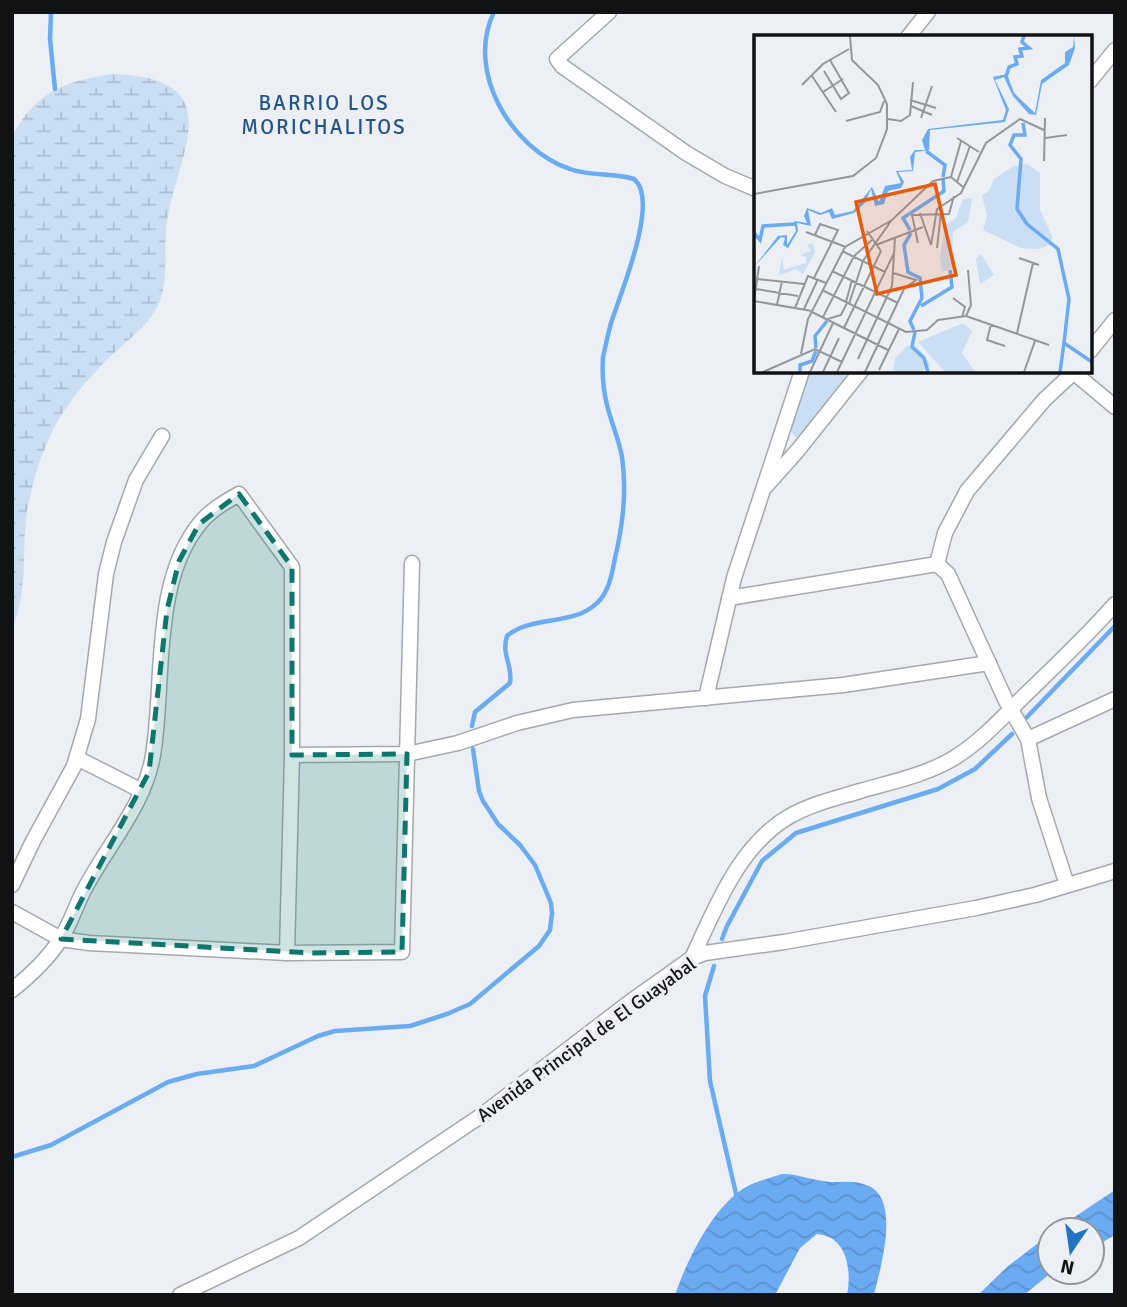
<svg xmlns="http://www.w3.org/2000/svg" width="1127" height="1307" viewBox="0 0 1127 1307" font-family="Signika,sans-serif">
<defs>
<pattern id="wetland-marsh" width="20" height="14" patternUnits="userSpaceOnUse" patternTransform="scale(1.75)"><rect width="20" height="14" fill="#cadef4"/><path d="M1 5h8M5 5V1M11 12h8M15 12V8" fill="none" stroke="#acbdd0"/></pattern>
<pattern id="water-waves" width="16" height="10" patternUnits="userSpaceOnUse" patternTransform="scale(1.75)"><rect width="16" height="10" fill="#6aabf2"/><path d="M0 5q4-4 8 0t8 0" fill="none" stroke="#5b92cf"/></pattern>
</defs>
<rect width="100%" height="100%" fill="#eceff4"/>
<path fill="url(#wetland-marsh)" d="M113,74c118,4 66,76 54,147 -5,31 5,66 -14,93 -10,15 -25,26 -38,38 -26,25 -53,55 -67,89 -10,22 -17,47 -21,71 -6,40 2,77 -15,116v-490c22,-47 54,-57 101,-64z"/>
<path fill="#cadef4" d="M808,371h42l-44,59 -5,6 -6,1 -5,-7z"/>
<g fill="url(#water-waves)">
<path d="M782,1174c17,0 32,7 49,8 13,0 26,-2 38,4 32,15 11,83 5,109h-27c5,-25 0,-59 -30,-61l-17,14 -25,47h-100c12,-35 38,-89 71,-108 10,-6 25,-9 36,-13z"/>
<path d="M1115,1190v45l-23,13v-18h-37z"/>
<path d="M1050,1234v38h2l-28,23h-46l30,-29z"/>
</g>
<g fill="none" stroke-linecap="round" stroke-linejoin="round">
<g stroke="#6aabf2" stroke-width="4.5">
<path d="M51,12l-1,27 5,50"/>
<path d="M1026,718l89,-92"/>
<path d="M472,726l3,-14 35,-29c3,-18 -9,-28 -3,-47 25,-21 67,-10 90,-33 12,-11 15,-29 18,-45 8,-33 12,-67 7,-101 -3,-18 -11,-35 -15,-52 -4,-16 -5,-32 -4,-48 3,-12 5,-25 9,-37 9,-28 48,-120 22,-141 -21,-7 -43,-2 -64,-10 -59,-20 -105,-98 -76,-157"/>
<path d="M722,939l5,-13 35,-65 34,-28 142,-44 37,-20 37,-35"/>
<path d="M714,966l-9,30 5,85 27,117"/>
<path d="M12,1157l39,-12 117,-63 29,-8 57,-8 64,-30 17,-5 75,-5 37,-12 23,-10 69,-58 11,-16 2,-17 -1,-10 -16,-38 -15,-20 -22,-21 -15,-23 -4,-10 -6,-42"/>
</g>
<defs>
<g id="minor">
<path d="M609,12l-52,47 5,7 124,87 39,23 31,13"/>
<path d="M908,37l20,-25"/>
<path d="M1090,81l25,-31"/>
<path d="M1090,351l25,-31"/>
<path d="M1072,371l43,36"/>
<path d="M766,486l32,-36 63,-79"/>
<path d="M937,564l8,-31 22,-42 77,-91 31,-29"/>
<path d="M729,598l208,-34 11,10 58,127 22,38 11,59 28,87"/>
<path d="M706,698l28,-120 68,-207"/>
<path d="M1028,739l87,-40"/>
<path d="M292,755l115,-1 51,-11 59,-20 56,-13 270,-25 146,-22"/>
<path d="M77,758l65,33"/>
<path d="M12,885l21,-44 41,-75 14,-47 18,-145 8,-32 22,-62 26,-44"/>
<path d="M12,912l49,27 28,4 198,10 115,-1 10,-389"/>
<path d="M692,958c24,-51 47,-113 98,-142 21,-12 47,-18 70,-25 31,-9 66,-16 94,-33 26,-16 47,-39 68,-60 32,-31 64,-61 93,-94"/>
<path d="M12,990c19,-15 35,-30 48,-50 10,-15 15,-32 23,-48 23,-45 62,-87 70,-137 12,-72 -2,-174 48,-233 10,-12 24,-20 38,-28l53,73v188l-5,198"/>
<path d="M180,1295l119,-57 183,-123 148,-113 62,-44 13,-5 79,-11 192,-34 59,-13 80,-24"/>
</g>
</defs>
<use href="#minor" stroke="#a5a8ac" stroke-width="17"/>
<use href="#minor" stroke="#fff" stroke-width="14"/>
</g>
<path fill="#0f766e" fill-opacity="0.2" stroke="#0f766e" stroke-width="5" stroke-dasharray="14 9" stroke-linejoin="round" d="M239,494l53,73v188l115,-1 -5,198 -90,1 -251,-14 88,-167 18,-162 12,-49 20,-37z"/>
<g text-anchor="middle" stroke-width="7" stroke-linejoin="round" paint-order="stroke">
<g font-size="19" fill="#111214" stroke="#eceff4">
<text transform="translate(586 1039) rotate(-36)" y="7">Avenida Principal de El Guayabal</text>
</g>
<g font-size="21" letter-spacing="2" fill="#235487" stroke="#eceff4">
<text x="324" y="110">BARRIO LOS<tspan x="324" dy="24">MORICHALITOS</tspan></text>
</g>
</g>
<g transform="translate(754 35)">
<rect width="338" height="338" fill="#eceff4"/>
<path d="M209,288l9,8 -10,22 13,19h-30l-27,-30z" fill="#cadef4"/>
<path d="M273,129l13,9v37l12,26 -1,8 -11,5 -19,-1 -38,-18 4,-14 -5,-21 7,-4 5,-12 20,-13zM218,163l-4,24 -15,10 -1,36 -10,4 -2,-15 5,-32 11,-7 7,-19zM53,209h6l2,8 -12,22 -7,-5 -17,6 3,-18 2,13 22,-7v-6l-6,-2 11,-4zM227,219l13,21 -14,9 -4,-25zM153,311h9l15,19 -10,7h-28l2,-14z" fill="#cadef4"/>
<path d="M320,1l1,12 -6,17 -27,19 -6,31 -7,-1 -16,-18 -9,-19 -9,3 14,29 -4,13 -75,8 -1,20 -14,2 -2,19 -15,1 6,10 -3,6 -13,3 -4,13 -9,2 -4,-17 -6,14 -11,10 -22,6 -3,-7 -9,3 -12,-5 3,16 -14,-3 1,8 -10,17 -5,-3 2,-7 -4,-1 -27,30 24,-31 9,-1v10l9,-14 -2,-10 13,2 -3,-7 3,-8 14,5 11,-5 3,7 18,-4 19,-24 7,15 6,-16 16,-3 -5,-12 16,-1 -2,-13 5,-7h10l-3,-10 6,-11 75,-9 3,-10 -13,-33 14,-3 7,19 21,20 6,-33 24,-17v-11l8,-5z" fill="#6aabf2"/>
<path fill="none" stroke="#6aabf2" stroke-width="3.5" d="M252,42l3,-10 8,-3 -2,-7 7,-1 -2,-7 9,-1 -7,-6 2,-6M269,88l2,12h-11l-4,10 11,14 -4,50 10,15 31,25 11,50 -5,44 28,19M172,116l19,14 -2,12M156,195l-7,-12 41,-27 -1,-12M0,198l6,7 3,-14 32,-2M157,198l-7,12 4,27 12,6 2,20 -12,23 4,9M167,271l31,-19 -2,-17M161,297l-3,15 12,11 4,14M62,313l-1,-12 12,-15M46,337v-7l12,-4 4,-10M306,337l4,-29"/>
<path fill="none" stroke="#94979a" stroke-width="2" d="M70,36l17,28 8,-6 -19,-33M58,41l24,36M48,50l21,-21 26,-15M69,57l20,-13M156,65l26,8M157,71l21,9M167,83l11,-32M134,84l13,2 9,-6 3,-33M92,86l34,-9 4,-11M203,103l22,14M291,103l22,-3M290,126l1,-43M197,142l10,-36M203,147l13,-36M0,159l99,-18 23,-18 11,-29v-25l-9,-19 -26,-25 -2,-24M166,178l11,32M113,196l14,20M52,197l40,15M164,208l-6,-28 37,-1 5,-18M122,210l47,-18M177,210l6,-36 24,-16 25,-50 34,-24 24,11M183,213l4,-36M88,216l43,21M265,223l20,7M78,236l66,32M60,243l24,-48 -18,-6 -5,11M3,244l47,5M2,254l42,7M68,255l84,42 21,-2 11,-10 28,-4 83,29M199,263l12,9 -3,10M0,266l58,10M0,266l5,-35M92,267l6,-22M95,269l14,-43 28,-40M23,270l5,-24M41,273l13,-32 18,7M50,274l14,-30M58,277l76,38M212,281l5,-11 -3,-35M69,282l31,-61 18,-16M74,284l13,-4 6,-12M237,289l-4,16 18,6M90,293l37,-77M263,298l16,-70M47,319l7,-35 37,-72 47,-27 41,-39 18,-4 12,10M104,324l34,-73 3,-48M125,335l20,-41M9,337l52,-23 27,13M56,337l23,-49M69,337l16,-34M83,337l57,-119M111,337l39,-83 12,-9 -23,-7M270,337l11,-31"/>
<path fill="#e8590c" fill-opacity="0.15" stroke="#e8590c" stroke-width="3.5" d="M181,149l21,91 -79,19 -21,-92z"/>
<rect width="338" height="338" fill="none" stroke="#111214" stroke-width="3.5"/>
</g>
<rect width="1127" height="1307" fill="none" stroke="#111214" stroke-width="28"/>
<g transform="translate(1071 1251) rotate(193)"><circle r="33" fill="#eceff4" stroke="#94979a" stroke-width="2"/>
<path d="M0-5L12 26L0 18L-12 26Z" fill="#2273c1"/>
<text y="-10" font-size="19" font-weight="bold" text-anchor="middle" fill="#111214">N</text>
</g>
</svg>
